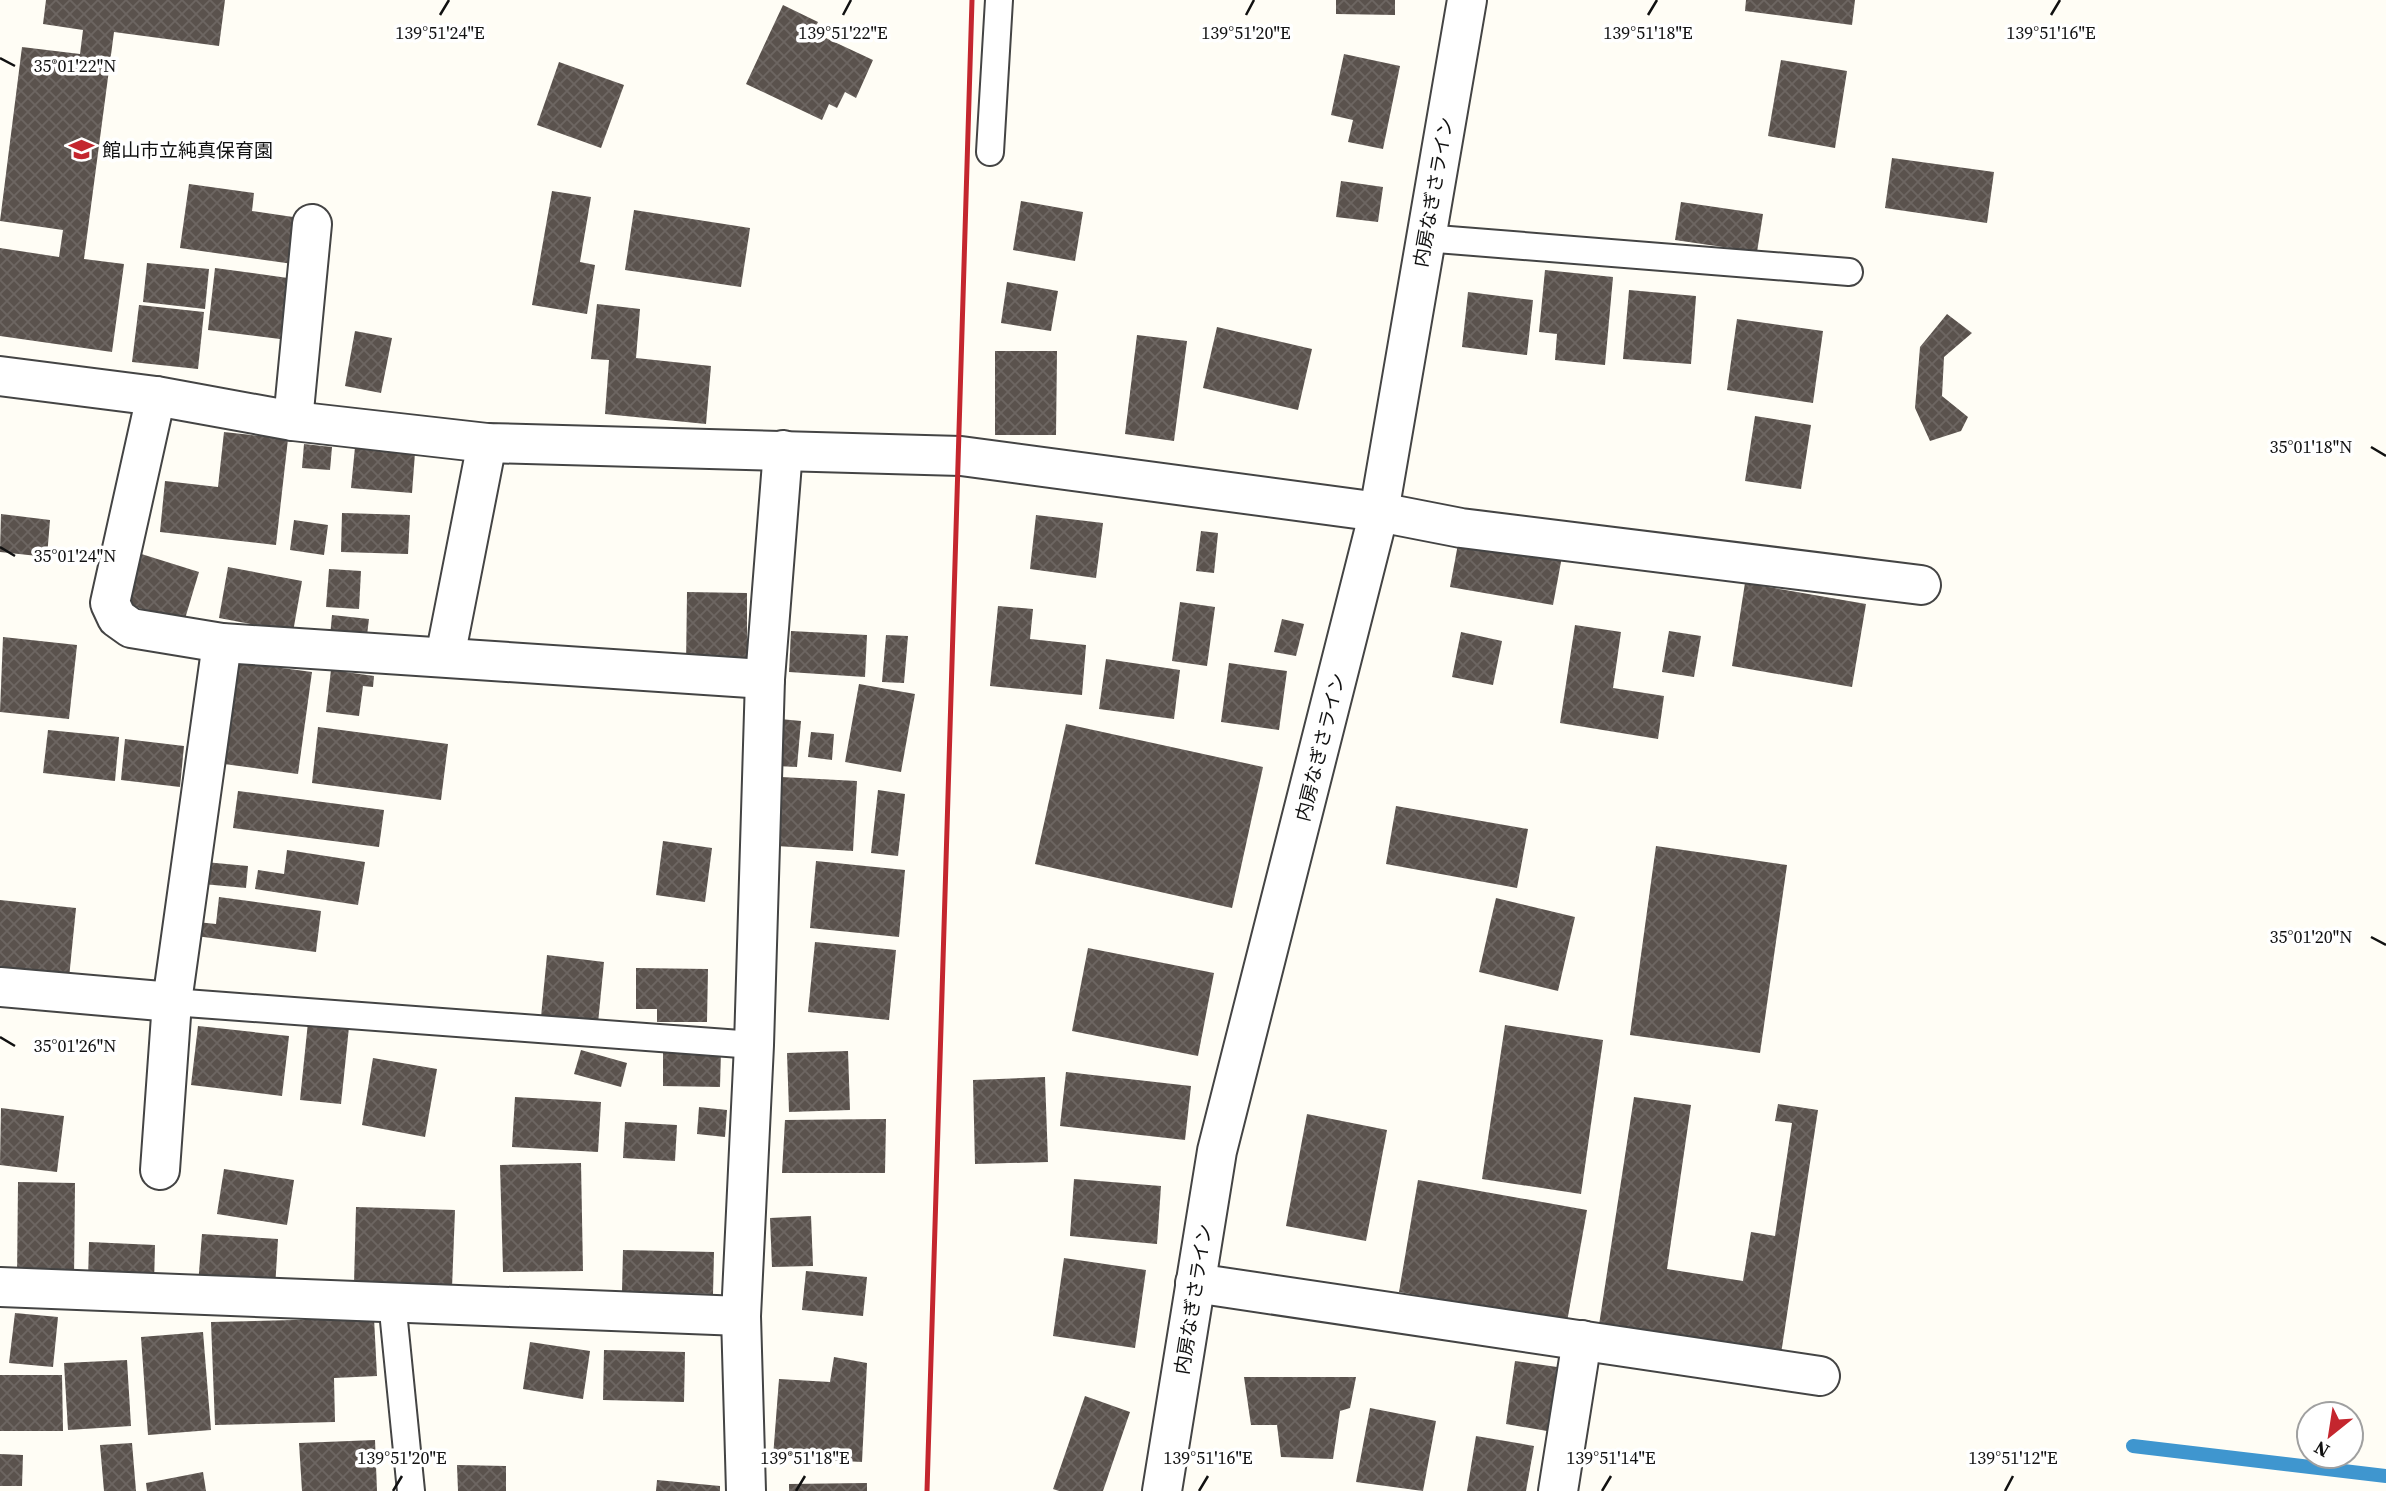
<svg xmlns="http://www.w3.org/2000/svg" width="2386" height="1491" viewBox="0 0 2386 1491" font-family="'Source Serif 4','Noto Sans JP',serif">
<defs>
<pattern id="building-cross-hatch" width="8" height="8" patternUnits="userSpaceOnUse" patternTransform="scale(1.75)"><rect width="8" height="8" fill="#5a524d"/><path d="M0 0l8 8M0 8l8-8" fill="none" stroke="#6d6662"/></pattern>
</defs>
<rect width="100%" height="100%" fill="#fffdf5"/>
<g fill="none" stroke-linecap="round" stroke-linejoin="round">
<path stroke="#3f96cf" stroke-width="14" d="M2133,1446l253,30"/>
</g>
<g fill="url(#building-cross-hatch)">
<path d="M46,0h179l-6,46 -105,-14 -30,227 40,5 -12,88 -112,-16v-88l59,9 4,-27 -63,-9 22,-174 58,7 3,-24 -40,-6z"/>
<path d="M1336,0h59v15l-59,-1z"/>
<path d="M1746,0h109l-3,25 -107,-14z"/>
<path d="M783,5l35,17 -5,10 60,28 -17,38 -11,-6 -8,16 -8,-4 -7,16 -76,-36z"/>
<path d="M1344,54l56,12 -17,83 -35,-7 5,-22 -22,-5z"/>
<path d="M1781,60l66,11 -12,77 -67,-12z"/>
<path d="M559,62l65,23 -23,63 -64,-23z"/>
<path d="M1892,158l102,14 -7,51 -102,-15z"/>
<path d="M1341,181l42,6 -5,35 -42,-5z"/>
<path d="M189,184l65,9 -2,18 48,7 -7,46 -113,-16z"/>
<path d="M552,191l39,6 -11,65 15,3 -8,49 -55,-9z"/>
<path d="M1021,201l62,11 -8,49 -62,-11z"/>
<path d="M1681,202l82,12 -6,38 -82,-12z"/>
<path d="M634,210l116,18 -9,59 -116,-17z"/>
<path d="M147,263l62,6 -4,40 -62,-7z"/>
<path d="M215,268l73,10 -8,61 -72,-9z"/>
<path d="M1545,270l68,7 -8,88 -50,-5 2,-26 -18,-2z"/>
<path d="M1007,282l51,9 -7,40 -50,-8z"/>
<path d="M1629,290l67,6 -5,68 -68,-5z"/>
<path d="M1468,292l65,8 -6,55 -65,-8z"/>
<path d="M597,304l43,5 -4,49 75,8 -5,58 -101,-10 4,-54 -18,-1z"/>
<path d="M139,305l65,7 -6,57 -66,-7z"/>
<path d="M1947,314l25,19 -28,24 -2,39 26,21 -7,14 -31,10 -15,-33 5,-61z"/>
<path d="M1737,319l86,12 -10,72 -86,-13z"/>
<path d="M1217,327l95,22 -14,61 -95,-22z"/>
<path d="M355,331l37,7 -11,55 -36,-7z"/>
<path d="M1137,335l50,6 -13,100 -49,-7z"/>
<path d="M995,351h62l-1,84h-61z"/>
<path d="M1755,416l56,9 -10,64 -56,-8z"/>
<path d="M224,432l64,7 -12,106 -116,-13 5,-51 53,6z"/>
<path d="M304,444l28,3 -2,23 -28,-2z"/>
<path d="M355,447l60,6 -3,40 -61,-5z"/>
<path d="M342,513l68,2 -2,39 -67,-2z"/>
<path d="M1,514l49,6 -3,37 -47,-5z"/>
<path d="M1036,515l67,8 -7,55 -66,-9z"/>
<path d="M294,520l34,5 -4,30 -34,-5z"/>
<path d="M1461,528l103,18 -11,59 -103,-18z"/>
<path d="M1201,531l17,2 -4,40 -18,-2z"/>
<path d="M135,552l64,20 -15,50 -64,-20z"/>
<path d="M228,567l74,14 -9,51 -74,-14z"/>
<path d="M329,569l32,2 -2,38 -33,-2z"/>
<path d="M1745,583l121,21 -14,83 -120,-21z"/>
<path d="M687,592l60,1v75l-61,-1z"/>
<path d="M1180,602l35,5 -8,59 -35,-5z"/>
<path d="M998,606l35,3 -3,30 56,6 -4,50 -92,-9z"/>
<path d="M332,615l37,4 -4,32 -36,-4z"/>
<path d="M1282,619l22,5 -8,32 -22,-4z"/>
<path d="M1575,625l46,7 -8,56 51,8 -6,43 -98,-16z"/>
<path d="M791,631l76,4 -2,42 -76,-5z"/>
<path d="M1669,631l32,5 -7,41 -32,-5z"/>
<path d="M1461,632l41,9 -9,44 -41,-8z"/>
<path d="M886,635l22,1 -4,47 -22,-1z"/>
<path d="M3,637l74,8 -8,74 -69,-7z"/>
<path d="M1106,659l74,11 -6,49 -75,-10z"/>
<path d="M238,662l74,10 -14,102 -74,-10z"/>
<path d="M1229,663l58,8 -8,59 -58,-8z"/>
<path d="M331,670l43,6 -1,11 -10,-1 -4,30 -33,-4z"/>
<path d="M859,684l56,10 -14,78 -56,-10z"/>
<path d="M780,719l21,2 -4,46 -21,-1z"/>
<path d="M1066,724l197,43 -31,141 -197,-44z"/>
<path d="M318,727l130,17 -7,56 -129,-17z"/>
<path d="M48,730l71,7 -4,44 -72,-8z"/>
<path d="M811,732l23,2 -2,26 -24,-3z"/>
<path d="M125,739l59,7 -4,41 -59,-7z"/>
<path d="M781,777l76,4 -4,70 -76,-5z"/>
<path d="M878,790l27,4 -7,62 -27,-3z"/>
<path d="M238,791l146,19 -5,37 -146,-19z"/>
<path d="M1396,806l132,23 -11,59 -131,-24z"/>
<path d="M663,841l49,7 -7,54 -49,-7z"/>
<path d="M1656,846l131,19 -27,188 -130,-18z"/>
<path d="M287,850l78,12 -7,43 -103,-16 3,-19 26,4z"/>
<path d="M816,861l89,9 -6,67 -89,-9z"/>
<path d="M205,862l43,4 -2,22 -43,-4z"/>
<path d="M219,897l102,14 -5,41 -120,-16 1,-14 19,2z"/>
<path d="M1496,898l79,19 -17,74 -79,-19z"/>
<path d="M0,900l76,8 -7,70 -69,-7z"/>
<path d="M815,942l81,8 -7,70 -81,-8z"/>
<path d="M1088,948l126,25 -16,83 -126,-25z"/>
<path d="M547,955l57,7 -6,61 -57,-6z"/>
<path d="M636,968l72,1 -1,53h-50v-13h-21z"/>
<path d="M308,1022l41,5 -8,77 -41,-4z"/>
<path d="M1505,1025l98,15 -22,154 -99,-15z"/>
<path d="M198,1026l91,10 -7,60 -91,-11z"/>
<path d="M663,1049l58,1 -1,37 -57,-1z"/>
<path d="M581,1050l46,13 -6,24 -47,-13z"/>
<path d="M848,1051l2,59 -61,2 -2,-59z"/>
<path d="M373,1058l64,11 -12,68 -63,-12z"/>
<path d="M1066,1072l125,14 -6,54 -125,-14z"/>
<path d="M1045,1077l3,85 -73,2 -2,-84z"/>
<path d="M515,1097l86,5 -3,50 -86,-5z"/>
<path d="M1634,1097l57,8 -24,164 76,12 8,-49 24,4 17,-113 -17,-2 3,-17 40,6 -37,244 -182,-29z"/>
<path d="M699,1107l28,3 -2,27 -28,-3z"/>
<path d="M1,1108l63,8 -7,56 -57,-7z"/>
<path d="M1307,1114l80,16 -21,111 -80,-15z"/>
<path d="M886,1119l-1,54h-103l3,-53z"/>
<path d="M625,1122l52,3 -2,36 -52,-3z"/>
<path d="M581,1163l2,108 -80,1 -3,-107z"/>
<path d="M224,1169l70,11 -7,45 -70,-11z"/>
<path d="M1074,1179l87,7 -4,58 -87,-8z"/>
<path d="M1418,1180l169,30 -20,112 -168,-30z"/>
<path d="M18,1182l57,1 -1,98 -57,-1z"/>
<path d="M356,1207l99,3 -3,78 -98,-4z"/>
<path d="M811,1216l2,50 -41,1 -2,-49z"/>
<path d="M202,1234l76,5 -3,50 -77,-4z"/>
<path d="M89,1242l66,3 -1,39 -66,-3z"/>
<path d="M623,1250l91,2 -1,42 -91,-2z"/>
<path d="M1064,1258l82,12 -11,78 -82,-12z"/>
<path d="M806,1271l61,6 -4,39 -61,-6z"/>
<path d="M15,1313l43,4 -5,50 -44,-4z"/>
<path d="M374,1318l3,58 -43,2 1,44 -120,3 -4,-103z"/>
<path d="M203,1332l8,98 -63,5 -7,-98z"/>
<path d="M530,1342l60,9 -7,48 -60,-10z"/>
<path d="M604,1350l81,2 -1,50 -81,-2z"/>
<path d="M834,1357l33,6 -5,99 -89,-5 6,-78 51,3z"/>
<path d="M127,1360l4,66 -63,4 -4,-67z"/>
<path d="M1515,1361l42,6 -10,64 -41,-7z"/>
<path d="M0,1375h62l1,56h-63z"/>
<path d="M1244,1377h112l-6,31 -10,3 -7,48 -52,-2 -4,-32h-26z"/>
<path d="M1085,1396l45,16 -27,79h-44l-6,-2z"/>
<path d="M1370,1408l66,13 -13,70 -67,-9z"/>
<path d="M1476,1436l58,10 -8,45h-59z"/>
<path d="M375,1440l2,51h-75l-3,-48z"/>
<path d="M132,1443l4,48h-32l-4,-46z"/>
<path d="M0,1454l23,1 -1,31h-22z"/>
<path d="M457,1465l49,1v25h-48z"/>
<path d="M203,1472l3,19h-59l-1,-8z"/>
<path d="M657,1480l63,6v5h-64z"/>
<path d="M867,1483v8h-78v-7z"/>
</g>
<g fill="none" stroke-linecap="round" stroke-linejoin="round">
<defs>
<g id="service">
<path d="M990,152l9,-152"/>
<path d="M1424,238l425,34"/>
<path d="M172,1002l582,43"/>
<path d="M392,1301l19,190"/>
</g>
<g id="minor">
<path d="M156,396l-46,207 7,15 14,10 91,15 543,36"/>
<path d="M293,421l19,-197"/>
<path d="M1379,512l82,16 460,57"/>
<path d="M445,657l42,-214"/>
<path d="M0,987l172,15"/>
<path d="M160,1170l12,-168 50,-359"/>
<path d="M1195,1283l625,93"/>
<path d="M0,1287l741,29"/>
<path d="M746,1491l-5,-175 13,-271 11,-366 18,-229"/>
<path d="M1558,1491l24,-151"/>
</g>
<g id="tertiary">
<path d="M0,376l156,20 137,25 194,22 474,13 418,56"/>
<path d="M1162,1491l55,-340 162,-639 88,-512"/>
</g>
</defs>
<use href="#service" stroke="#444" stroke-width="30"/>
<use href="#minor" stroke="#444" stroke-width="42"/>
<use href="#tertiary" stroke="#444" stroke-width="42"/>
<use href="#service" stroke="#fff" stroke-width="26"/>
<use href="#minor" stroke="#fff" stroke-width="38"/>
<use href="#tertiary" stroke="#fff" stroke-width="38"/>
<path stroke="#c4262e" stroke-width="5" d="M927,1491l45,-1491"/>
</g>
<path fill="none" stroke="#111" stroke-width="2.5" d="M440,15l9,-15M843,15l8,-15M1246,15l8,-15M1648,15l9,-15M2051,15l9,-15M0,58l15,8M2371,447l15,9M0,547l15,9M2371,937l15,8M0,1037l15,9M393,1491l9,-15M796,1491l9,-15M1199,1491l9,-15M1602,1491l9,-15M2005,1491l8,-15"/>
<defs>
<symbol id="school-bare" viewBox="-9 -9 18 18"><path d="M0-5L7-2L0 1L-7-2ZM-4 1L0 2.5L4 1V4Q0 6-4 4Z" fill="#c4262e" stroke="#fff" stroke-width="2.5" paint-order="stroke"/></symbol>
</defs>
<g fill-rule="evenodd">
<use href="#school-bare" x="64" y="132" width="35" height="35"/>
</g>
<g text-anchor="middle" stroke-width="7" stroke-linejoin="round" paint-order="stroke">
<g font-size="19" fill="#111" stroke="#fff" text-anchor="start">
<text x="102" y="157">館山市立純真保育園</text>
</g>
<g font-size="19" fill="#111" stroke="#fff">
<text transform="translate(1433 192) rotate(-80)" y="7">内房なぎさライン</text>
<text transform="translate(1320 747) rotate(-76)" y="7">内房なぎさライン</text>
<text transform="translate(1193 1299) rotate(-81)" y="7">内房なぎさライン</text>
</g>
</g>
<g font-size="18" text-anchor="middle" fill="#111" stroke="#fff" stroke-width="7" stroke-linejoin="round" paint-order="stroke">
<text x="440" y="39">139°51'24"E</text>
<text x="843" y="39">139°51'22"E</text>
<text x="1246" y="39">139°51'20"E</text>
<text x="1648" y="39">139°51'18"E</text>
<text x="2051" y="39">139°51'16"E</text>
<text x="75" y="72">35°01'22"N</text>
<text x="2311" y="453">35°01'18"N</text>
<text x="75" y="562">35°01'24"N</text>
<text x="2311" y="943">35°01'20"N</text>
<text x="75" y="1052">35°01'26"N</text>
<text x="402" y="1464">139°51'20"E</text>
<text x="805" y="1464">139°51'18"E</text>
<text x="1208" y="1464">139°51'16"E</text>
<text x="1611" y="1464">139°51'14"E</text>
<text x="2013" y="1464">139°51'12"E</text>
</g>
<g transform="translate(2330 1435) rotate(210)"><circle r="33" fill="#ffffff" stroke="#a0a0a0" stroke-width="2"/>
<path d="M0-5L12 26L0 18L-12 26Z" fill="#c4262e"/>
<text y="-10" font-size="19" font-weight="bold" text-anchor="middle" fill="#111111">N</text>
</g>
</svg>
